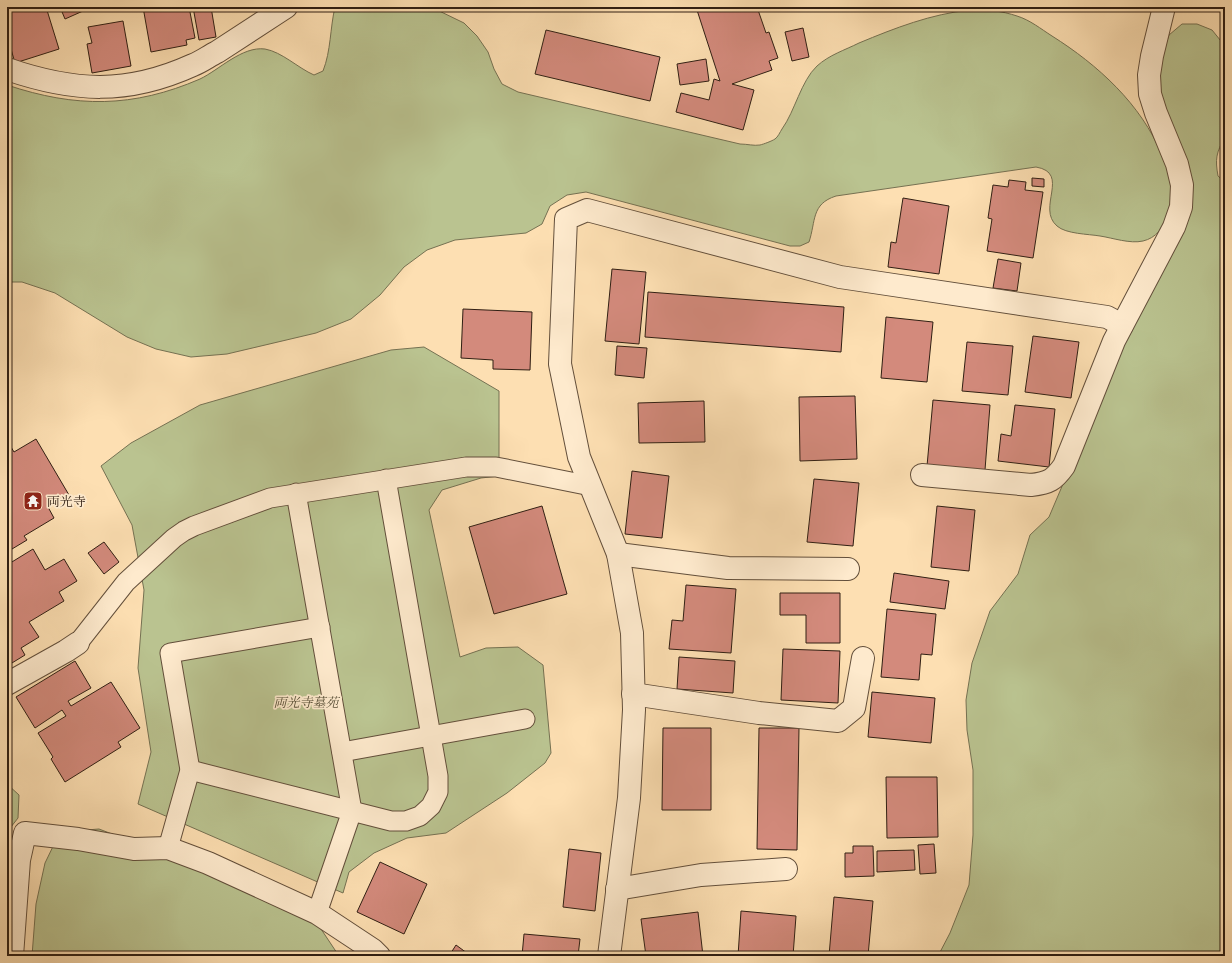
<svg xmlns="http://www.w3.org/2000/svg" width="1232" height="963" viewBox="0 0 1232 963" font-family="'Libre Bodoni','Noto Serif JP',serif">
<rect width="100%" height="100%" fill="#fddfb2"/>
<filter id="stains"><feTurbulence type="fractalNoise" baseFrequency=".005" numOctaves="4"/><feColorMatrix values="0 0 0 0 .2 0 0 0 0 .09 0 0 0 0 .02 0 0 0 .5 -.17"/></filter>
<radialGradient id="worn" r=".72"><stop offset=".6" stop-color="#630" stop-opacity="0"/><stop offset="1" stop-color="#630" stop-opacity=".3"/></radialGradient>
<g fill="#bac390" stroke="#757152">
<path d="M335,7h96l33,16 13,13 11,16 6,17 8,15 16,8 222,52c7,0 14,2 20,1 4,-1 12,-4 15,-6 3,-2 5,-7 7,-10 13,-18 19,-48 35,-63 12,-11 28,-16 42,-23 36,-15 72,-29 111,-33 16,-1 32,1 47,6 13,4 24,13 35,20 46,29 89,68 110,119 9,22 14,38 6,61 -5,12 -12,22 -25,25 -13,3 -30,-3 -43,-5 -12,-2 -34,-2 -43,-10 -21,-18 14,-53 -21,-59l-200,29c-25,8 -20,25 -27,46l-9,4h-10l-204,-54 -19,3 -17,11 -8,18 -16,9 -71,7 -28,10 -23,17 -24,28 -29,24 -35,14 -89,21 -36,3 -35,-8 -29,-12 -72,-44 -33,-11h-15v-197c69,23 126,23 193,-6 19,-9 42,-33 65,-30 17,3 33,19 49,26l9,-4c8,-20 7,-43 12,-64z"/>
<path d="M1182,24h15l15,6 13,16v91c-9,16 -10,22 -7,39l7,6v774h-287l12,-23 19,-48 4,-50v-65l-6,-40 -1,-30 6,-37 18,-52 28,-37 12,-39 19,-18 14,-33 10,-13 50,-126 60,-114 -24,-138 -1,-17 3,-18 8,-23z"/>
<path d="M424,347l75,44v85l-18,2 -39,12 -13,20 31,147 26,-9 32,-1 25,18 8,88 -6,10 -38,30 -61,40 -39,5 -33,15 -25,19 -6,21 -205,-89 13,-52 -13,-84 6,-78 -12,-65 -31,-59 30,-23 69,-38 191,-55z"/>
<path d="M7,784l12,11 -1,23 -11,14z"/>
<path d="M99,829l60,23 160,74 20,30h-307l4,-52 9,-41 15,-31z"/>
</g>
<g fill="#d38a7c" stroke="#301f13">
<path d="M7,7h39l13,42 -44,14 -8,-28z"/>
<path d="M60,7h32l-27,12z"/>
<path d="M143,7h46l6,31 -9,2 1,5 -36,7z"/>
<path d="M193,7h18l5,30 -17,3z"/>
<path d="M696,7h61l9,26 3,-1 9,26 -9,3 3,9 -40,14 22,6 -11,40 -67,-18 5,-19 28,7 5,-21 6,2z"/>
<path d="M123,21l8,45 -39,7 -5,-29 5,-1 -4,-16z"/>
<path d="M803,28l6,29 -17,4 -7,-29z"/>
<path d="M546,30l114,27 -10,44 -115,-27z"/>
<path d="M706,59l3,22 -29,4 -3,-21z"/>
<path d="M1032,178l12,1v8l-12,-1z"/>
<path d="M1009,180l17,2 -1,8 18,2 -10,66 -46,-7 5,-32 -4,-1 5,-33 15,2z"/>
<path d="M903,198l46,8 -10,68 -51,-7 3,-25 5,1z"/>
<path d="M998,259l23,4 -4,28 -24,-3z"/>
<path d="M612,269l34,3 -7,72 -34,-3z"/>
<path d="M648,292l196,15 -3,45 -196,-15z"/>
<path d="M463,309l69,3 -2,58 -37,-1v-9l-32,-2z"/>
<path d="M886,317l47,5 -6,60 -46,-4z"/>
<path d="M1033,336l46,6 -8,56 -46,-6z"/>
<path d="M967,342l46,4 -5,49 -46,-4z"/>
<path d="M617,346l30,2 -3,30 -29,-3z"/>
<path d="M855,396l2,63 -57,2 -1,-64z"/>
<path d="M933,400l57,5 -5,65 -58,-4z"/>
<path d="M704,401l1,41 -66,1 -1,-40z"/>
<path d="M1015,405l40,4 -6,58 -51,-6 3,-27 10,2z"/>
<path d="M36,439l33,56 -21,12 6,11 -30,18 3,4 -20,12v-110h1l6,10z"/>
<path d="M632,471l37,5 -7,62 -37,-4z"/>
<path d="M814,479l45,4 -6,63 -46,-4z"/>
<path d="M542,506l25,88 -73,20 -25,-87z"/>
<path d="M937,506l38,4 -6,61 -38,-4z"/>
<path d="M104,542l15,20 -15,12 -16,-21z"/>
<path d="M33,549l12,21 19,-11 13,22 -18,11 5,9 -35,21 10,15 -18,11 4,7 -18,11v-101z"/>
<path d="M894,573l55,8 -4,28 -55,-7z"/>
<path d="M686,585l50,4 -5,64 -62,-4 3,-29 11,1z"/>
<path d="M780,593h60v50h-34v-28h-26z"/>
<path d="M887,609l49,5 -4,41 -11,-1 -2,26 -38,-3z"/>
<path d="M783,649l57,2 -2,52 -57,-3z"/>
<path d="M679,657l56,4 -2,32 -56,-4z"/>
<path d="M75,661l16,27 -23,13 3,5 40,-24 29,46 -22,14 3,5 -56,35 -14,-23 2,-2 -15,-24 28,-17 -4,-6 -27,18 -19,-31z"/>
<path d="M872,692l63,6 -4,45 -63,-6z"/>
<path d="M663,728h48v82h-49z"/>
<path d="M759,728h40l-2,122 -40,-1z"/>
<path d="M886,777h51l1,60 -51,1z"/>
<path d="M934,844l2,29 -16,1 -2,-29z"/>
<path d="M853,846h20l1,30 -29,1v-24h8z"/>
<path d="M569,849l32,4 -6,58 -32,-4z"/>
<path d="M914,850l1,20 -38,2v-21z"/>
<path d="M380,862l47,22 -23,50 -47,-22z"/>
<path d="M834,897l39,4 -5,55h-39z"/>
<path d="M741,911l55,5 -3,40h-55z"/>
<path d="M698,912l5,44h-57l-5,-37z"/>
<path d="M524,934l56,5 -2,17h-56z"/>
<path d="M456,945l15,11h-22z"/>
</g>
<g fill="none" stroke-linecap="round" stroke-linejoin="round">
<defs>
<g id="lane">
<path d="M296,493l56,318 -35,102"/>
<path d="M78,643l48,-61 48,-44 10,-7 10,-5 76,-28 196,-31h30l95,19"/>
<path d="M342,752l183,-33"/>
<path d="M190,770l201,51h15l14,-5 11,-10 7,-14v-16l-52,-297"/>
<path d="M168,848l22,-78 -20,-117 150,-26"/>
</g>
<g id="street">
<path d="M7,69c67,23 120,26 186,-4 8,-3 16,-9 24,-13 23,-15 46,-30 69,-45"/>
<path d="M922,475l109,10c18,-2 23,-5 33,-19l50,-125 60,-114 7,-20 1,-22 -5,-21 -21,-51 -6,-19 -1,-19 3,-19 12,-49"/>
<path d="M618,554l110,14 120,1"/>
<path d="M7,684l59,-33 12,-8"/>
<path d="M633,694l126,19 79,8 16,-13 9,-50"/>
<path d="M617,889l84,-14 85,-6"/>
<path d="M12,956l7,-96 6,-27 53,6 56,10 34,-1 40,15 109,50 56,37 6,6"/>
<path d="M609,956l20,-158 5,-88 -2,-77 -14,-79 -39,-97 -19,-93 6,-145 21,-9 253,67 267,40 15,8"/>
</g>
</defs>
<use href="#lane" stroke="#634f3b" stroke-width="21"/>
<use href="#street" stroke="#634f3b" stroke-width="24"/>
<use href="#lane" stroke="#feeacd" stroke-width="19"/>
<use href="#street" stroke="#feeacd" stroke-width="22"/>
</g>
<defs>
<symbol id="temple-square" viewBox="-11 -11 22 22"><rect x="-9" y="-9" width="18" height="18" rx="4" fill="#8f2418" stroke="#feeacd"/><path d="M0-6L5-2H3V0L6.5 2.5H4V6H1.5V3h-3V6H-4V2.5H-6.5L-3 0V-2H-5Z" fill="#fff"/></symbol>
</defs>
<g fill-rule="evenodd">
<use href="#temple-square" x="22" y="490" width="22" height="22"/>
</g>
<g text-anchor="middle" stroke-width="3.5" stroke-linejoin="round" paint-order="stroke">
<g font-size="13" fill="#301f13" stroke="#feeacd" text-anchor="start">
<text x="47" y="506">両光寺</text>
</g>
<g font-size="13" font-style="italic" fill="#595038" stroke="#feeacd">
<text x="306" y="707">両光寺墓苑</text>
</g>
</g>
<rect width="1232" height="963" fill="none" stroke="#fddfb2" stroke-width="24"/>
<rect x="8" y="8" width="1216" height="947" fill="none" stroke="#301f13" stroke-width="2"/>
<rect x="12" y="12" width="1208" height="939" fill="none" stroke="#301f13"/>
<rect width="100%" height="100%" filter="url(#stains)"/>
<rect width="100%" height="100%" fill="url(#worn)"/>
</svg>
